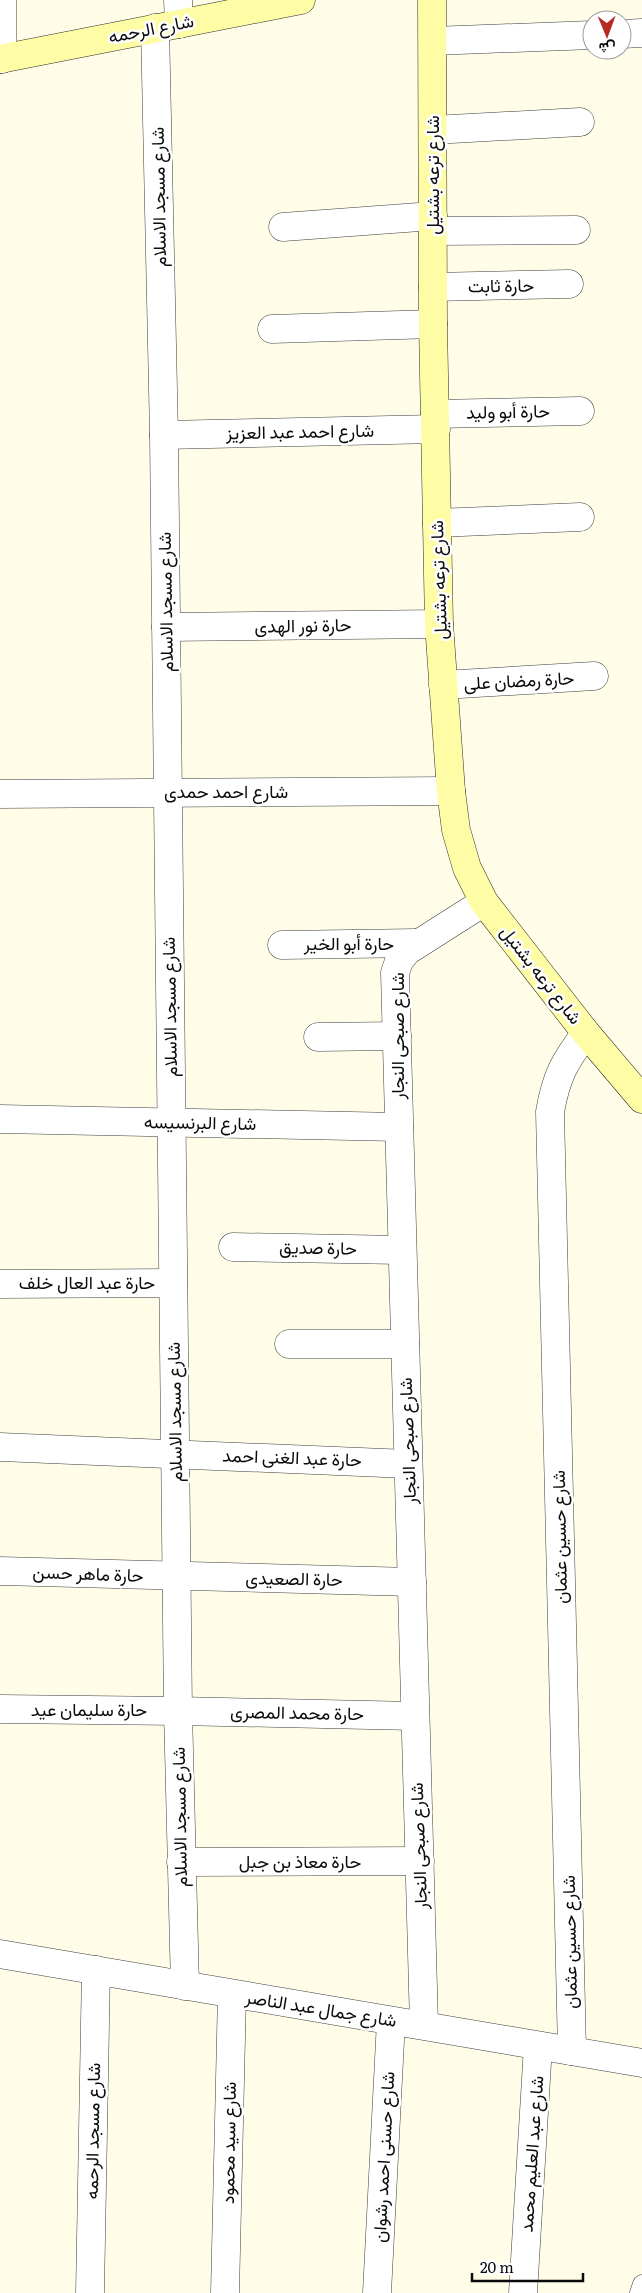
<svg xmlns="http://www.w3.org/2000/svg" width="642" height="2293" viewBox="0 0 642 2293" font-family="Literata,Vazirmatn,serif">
<rect width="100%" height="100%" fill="#fffce8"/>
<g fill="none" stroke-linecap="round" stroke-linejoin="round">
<defs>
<path id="lane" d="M639,2293l3,-9"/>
<g id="street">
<path d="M2,0v59"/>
<path d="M178,0l1,24"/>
<path d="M155,28l9,407 14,1276 7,275"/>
<path d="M622,34l20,-1"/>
<path d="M433,41l159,-6"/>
<path d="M433,130l147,-8"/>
<path d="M283,227l150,-11"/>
<path d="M433,231l143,-1"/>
<path d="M433,287l136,-3"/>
<path d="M272,329l161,-5"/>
<path d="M435,414l145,-3"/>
<path d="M164,435l272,-6"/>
<path d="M437,523l143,-6"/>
<path d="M166,627l273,-3"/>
<path d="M443,685l151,-9"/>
<path d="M0,794l451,-3"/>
<path d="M282,945l135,-2"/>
<path d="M318,1037l79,-1"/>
<path d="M0,1119l399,8"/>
<path d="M233,1247l169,3"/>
<path d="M0,1284l173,-1"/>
<path d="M289,1344h116"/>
<path d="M0,1447l408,17"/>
<path d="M0,1571l412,11"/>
<path d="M0,1709l178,2 237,5"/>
<path d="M181,1862l239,-1"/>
<path d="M0,1954l642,109"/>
<path d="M424,2025l-29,-1052 4,-12 8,-10 77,-49"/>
<path d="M572,2051l-22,-939c6,-35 14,-50 36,-79"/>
<path d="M90,2293l6,-323"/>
<path d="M225,2293l7,-299"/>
<path d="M377,2293l14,-272"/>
<path d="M523,2293l15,-247"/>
</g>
<g id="secondary">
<path d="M432,0l1,324 6,300 12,167 5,39 11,38 17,34 102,131 56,66"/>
<path d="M0,59l301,-59"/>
</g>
</defs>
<use href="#lane" stroke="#3d3d3d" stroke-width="19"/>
<use href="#street" stroke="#3d3d3d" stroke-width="29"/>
<use href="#secondary" stroke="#2c2c2c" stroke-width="29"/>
<use href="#lane" stroke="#fff" stroke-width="18"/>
<use href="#street" stroke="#fff" stroke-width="28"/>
<use href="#secondary" stroke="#fefca4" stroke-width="28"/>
</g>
<g text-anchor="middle" stroke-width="5" stroke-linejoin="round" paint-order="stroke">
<g font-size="18" fill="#0a0a0a" stroke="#fff">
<text transform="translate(151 29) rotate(-11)" y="6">شارع الرحمه</text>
<text transform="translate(433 175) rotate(-90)" y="6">شارع ترعه بشتيل</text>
<text transform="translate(159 197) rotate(-91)" y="6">شارع مسجد الاسلام</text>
<text transform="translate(501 286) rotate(-1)" y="6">حارة ثابت</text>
<text transform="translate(508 412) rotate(-1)" y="6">حارة أبو وليد</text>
<text transform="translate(300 432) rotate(-1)" y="6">شارع احمد عبد العزيز</text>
<text transform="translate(439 580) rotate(-92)" y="6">شارع ترعه بشتيل</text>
<text transform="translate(166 602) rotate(-91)" y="6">شارع مسجد الاسلام</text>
<text transform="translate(303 626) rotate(-1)" y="6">حارة نور الهدى</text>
<text transform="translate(519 681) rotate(-3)" y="6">حارة رمضان على</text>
<text x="226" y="798">شارع احمد حمدى</text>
<text x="349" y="950">حارة أبو الخير</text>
<text transform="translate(541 975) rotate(52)" y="6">شارع ترعه بشتيل</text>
<text transform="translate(170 1007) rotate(-91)" y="6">شارع مسجد الاسلام</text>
<text transform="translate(398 1036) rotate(-90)" y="6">شارع صبحى النجار</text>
<text transform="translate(200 1123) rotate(1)" y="6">شارع البرنسيسه</text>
<text transform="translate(318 1248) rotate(1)" y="6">حارة صديق</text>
<text x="87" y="1289">حارة عبد العال خلف</text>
<text transform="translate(175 1412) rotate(-91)" y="6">شارع مسجد الاسلام</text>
<text transform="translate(408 1441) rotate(-92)" y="6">شارع صبحى النجار</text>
<text transform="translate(292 1458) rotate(2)" y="6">حارة عبد الغنى احمد</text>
<text transform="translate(560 1537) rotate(-91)" y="6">شارع حسين عثمان</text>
<text transform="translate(88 1574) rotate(2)" y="6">حارة ماهر حسن</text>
<text transform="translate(294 1579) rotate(1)" y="6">حارة الصعيدى</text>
<text x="89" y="1716">حارة سليمان عيد</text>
<text transform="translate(297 1713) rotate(1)" y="6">حارة محمد المصرى</text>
<text transform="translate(180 1817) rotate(-91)" y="6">شارع مسجد الاسلام</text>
<text transform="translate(419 1846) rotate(-92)" y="6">شارع صبحى النجار</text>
<text x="300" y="1868">حارة معاذ بن جبل</text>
<text transform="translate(570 1942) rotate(-91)" y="6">شارع حسين عثمان</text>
<text transform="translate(321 2009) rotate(9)" y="6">شارع جمال عبد الناصر</text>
<text transform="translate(93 2131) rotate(-89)" y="6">شارع مسجد الرحمه</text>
<text transform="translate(229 2143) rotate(-89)" y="6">شارع سيد محمود</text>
<text transform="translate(532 2154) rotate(-86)" y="6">شارع عبد العليم محمد</text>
<text transform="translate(384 2157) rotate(-87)" y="6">شارع حسنى احمد رشوان</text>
</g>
</g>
<g transform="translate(607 35) rotate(179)"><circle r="24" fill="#ffffff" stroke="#9d9d9d"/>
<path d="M0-4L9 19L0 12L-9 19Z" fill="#b72b25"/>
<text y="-8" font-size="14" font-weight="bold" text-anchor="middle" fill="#0a0a0a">ش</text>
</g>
<path d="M472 2273v8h111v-8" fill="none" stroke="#0a0a0a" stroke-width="2.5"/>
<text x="480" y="2273" font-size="15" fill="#0a0a0a" stroke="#ffffff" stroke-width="4" paint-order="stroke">20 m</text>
</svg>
